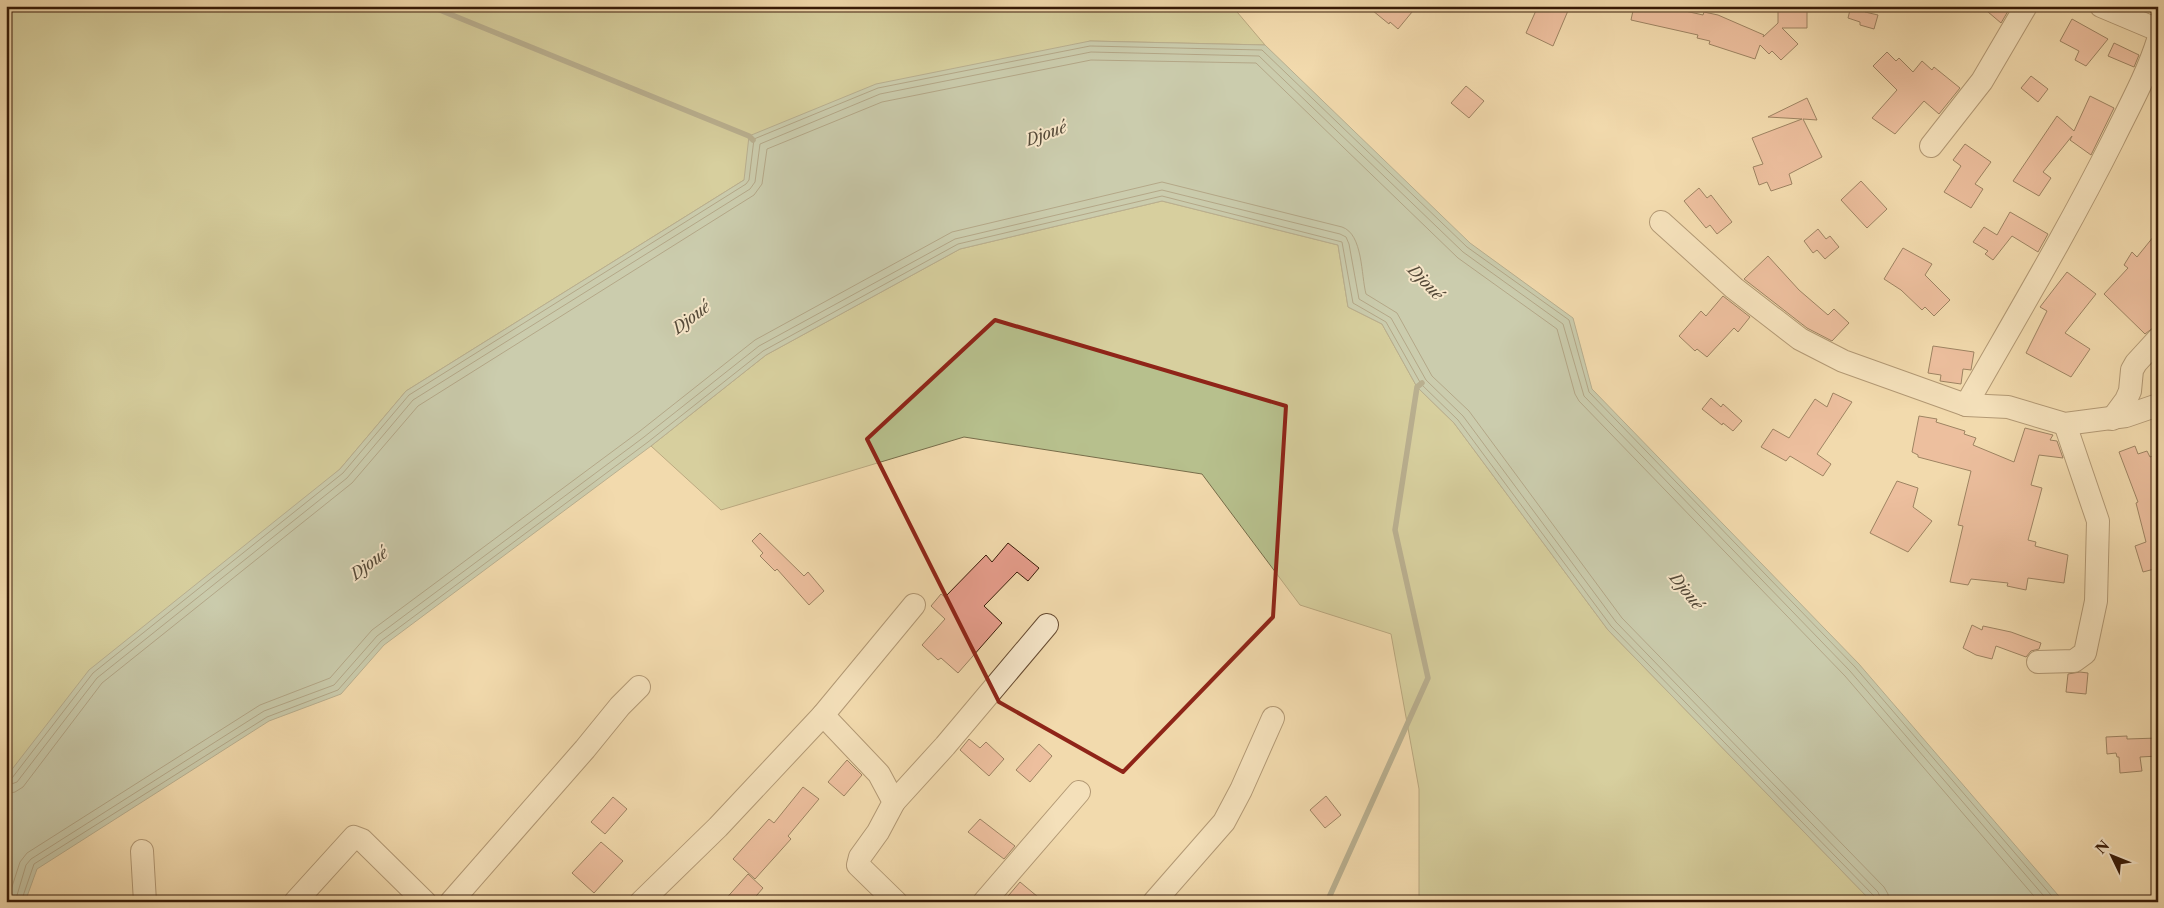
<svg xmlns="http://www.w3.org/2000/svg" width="2164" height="908" viewBox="0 0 2164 908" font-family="'Libre Caslon Text',serif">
<rect width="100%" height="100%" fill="#f2daad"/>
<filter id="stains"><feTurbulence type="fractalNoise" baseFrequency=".004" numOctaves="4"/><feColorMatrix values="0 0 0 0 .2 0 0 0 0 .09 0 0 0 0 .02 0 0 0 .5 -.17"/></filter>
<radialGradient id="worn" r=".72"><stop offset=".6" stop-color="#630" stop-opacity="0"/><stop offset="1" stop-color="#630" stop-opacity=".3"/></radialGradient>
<g fill="#b7c08d" stroke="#776d4a">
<path d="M6,6h1226l33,39 -175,-4 -346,139 -338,211 -66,78 -334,308z"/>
<path d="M1162,201l176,44 10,62 34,17 35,63 37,36 154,207 264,272h-453v-113l-28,-155 -91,-29 -98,-131 -238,-37 -243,73 -70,-64 115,-91 194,-106z"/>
</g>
<path fill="#9bbaae" stroke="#737a6b" d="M1090,41l175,4 205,198 103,75 19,71 267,275 205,238h-192l-264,-272 -154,-207 -37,-36 -35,-63 -34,-17 -10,-62 -176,-44 -202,48 -194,106 -115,91 -267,199 -43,49 -72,27 -232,148 -12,33h-19v-125l83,-107 251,-201 66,-78 338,-211 5,-44 127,-52z"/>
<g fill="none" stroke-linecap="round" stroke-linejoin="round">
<g stroke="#696a5a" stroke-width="1">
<path d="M6,780l6,-2 81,-105 250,-200 66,-78 337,-211 3,-4 5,-41 124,-51 212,-42 172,4 205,197 102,73 20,72 266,275 202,235"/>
<path d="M6,786l11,-4 80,-104 250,-200 66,-78 337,-211 5,-7 5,-38 120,-50 211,-42 168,4 204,196 100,72 21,72 266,275 199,231"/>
<path d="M6,794l9,-2 8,-5 79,-104 250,-200 66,-77 336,-211 8,-11 5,-35 115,-47 209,-42 165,3 202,195 99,71 18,65 4,7 266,275 194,226"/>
<path d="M7,902l13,-40 7,-9 233,-148 70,-27 42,-48 268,-199 115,-91 197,-108 210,-50 180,45c21,7 19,48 24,67l31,19 35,63 37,35 153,207 262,269 4,7 1,8"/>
<path d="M15,902l11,-37 5,-6 233,-148 70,-26 43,-49 267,-199 115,-91 196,-107 207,-49 178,44 6,3 3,7 10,55 32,19 35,62 37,36 153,206 262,270 4,10"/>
<path d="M21,902l13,-38 233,-147 71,-27 43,-49 267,-199 115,-91 195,-107 204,-48 180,46 11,61 33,19 35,62 37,36 153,206 263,270 1,6"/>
</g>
<g stroke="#737a6b" stroke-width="5.5">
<path d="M430,6l319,130 4,4"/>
<path d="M1327,902l101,-224 -33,-148 22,-143 5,-4"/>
</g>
</g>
<g fill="#e79e8d" stroke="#371a07">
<path d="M1367,6h50l-19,23 -8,-7 -1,2z"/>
<path d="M1538,6h32l-17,40 -27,-13z"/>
<path d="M1634,6h29l40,9 1,-3 14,3 46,20 -1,2 15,-14v-17h29v22h-25l16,16 -17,16 -9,-9 -3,3 -9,-9 -5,14 -46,-15 1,-3 -13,-3 1,-3 -67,-15z"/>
<path d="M1851,6l15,2 -1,4 13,3 -4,14 -14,-4v-3l-12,-4z"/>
<path d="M1981,6h30l-10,17z"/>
<path d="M2072,19l36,20 -22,27 -11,-6 4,-9 -19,-10z"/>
<path d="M2114,43l25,12 -5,12 -26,-11z"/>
<path d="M1887,52l9,9 3,-3 14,14 9,-11 10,9 2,-3 26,21 -21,26 -15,-13 -29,33 -23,-16 25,-28 -24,-24z"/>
<path d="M2031,76l17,13 -10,13 -17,-14z"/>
<path d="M1466,86l18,15 -15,17 -18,-15z"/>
<path d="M2090,96l24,12 -23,47 -21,-15 2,-4 -29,36 8,6 -12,18 -26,-15 44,-65 17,15z"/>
<path d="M1807,98l10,22 -14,-1 19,38 -33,17 3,10 -21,7 -4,-9 -8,3 -6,-18 10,-3 -11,-26 50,-19 -34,-2z"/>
<path d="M1965,144l26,18 -16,22 8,5 -12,19 -27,-16 17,-26 -8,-6z"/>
<path d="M1861,181l26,28 -20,19 -26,-28z"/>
<path d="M1699,188l8,10 4,-3 21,27 -15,12 -7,-9 -4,3 -22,-27z"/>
<path d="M2010,212l38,22 -10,18 -26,-16 -19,24 -8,-6 3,-3 -15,-9 11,-15 13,8z"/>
<path d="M1818,229l8,10 4,-3 9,11 -14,12 -8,-9 -4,3 -9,-12z"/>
<path d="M2158,231v95l-4,1 -9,7 -41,-40 24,-26 -4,-3 8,-13 5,5z"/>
<path d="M1903,248l29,16 -7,11 25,25 -16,16 -9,-9 -3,3 -21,-20 -17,-11z"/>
<path d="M1768,256l31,34 29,25 6,-6 15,14 -17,18 -25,-13 -63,-49z"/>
<path d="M2067,272l29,22 -31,39 25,16 -19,28 -45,-24 21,-42 -7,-4z"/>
<path d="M1723,296l27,21 -12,15 -4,-4 -27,29 -10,-8 -2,2 -16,-15 22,-25 5,5z"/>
<path d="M1933,346l41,6 -3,18 -8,-1 -2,15 -21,-3 1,-6 -13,-2z"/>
<path d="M1833,393l19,9 -35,52 14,10 -8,12 -33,-20 -4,5 -25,-14 12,-18 16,9 26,-39 12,8z"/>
<path d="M1711,398l10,9 2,-3 19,17 -9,10 -10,-8 -1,2 -20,-16z"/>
<path d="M1919,416l18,3 -1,3 29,9 -1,3 12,4 -3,7 41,17 11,-34 28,7 -3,5 7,1 6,17 -24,-3 -8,30 11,3 -14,52 8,2 -1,4 33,9 -4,28 -36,-5 -2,12 -19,-4 1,-3 -37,-4 -3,6 -18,-3 13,-56 -5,-1 13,-54 -53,-14v-2l-6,-3z"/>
<path d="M2135,446l3,8 9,-3 3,6 8,-3v114l-15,4 -8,-26 11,-4 -10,-39 2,-1 -19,-50z"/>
<path d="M1897,481l21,7 -5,19 19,14 -24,31 -38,-19z"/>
<path d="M760,533l44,43 4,-4 16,19 -15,14 -32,-36 -2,2 -15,-15 3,-3 -11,-12z"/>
<path d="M1008,543l31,25 -11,13 -11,-9 -33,34 18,17 -44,50 -17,-15 -3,2 -16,-15 23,-26 -14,-13 10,-12 4,3 41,-42 6,7z"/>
<path d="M1972,625l10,5 1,-4 28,6 30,11 -2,6 -8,2 -5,6 -30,-11 -4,13 -16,-4 -13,-7z"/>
<path d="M2080,672l8,1 -2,21 -20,-2 2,-18z"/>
<path d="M2127,736v3l31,-1v18l-18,1 2,14 -22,2 -1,-16h-2l-1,-4 -9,1 -1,-17z"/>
<path d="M969,739l11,9 6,-6 18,17 -15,17 -29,-26z"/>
<path d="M1039,744l13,12 -22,26 -14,-12z"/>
<path d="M847,760l15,15 -18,21 -16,-14z"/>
<path d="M803,787l16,12 -31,37 3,3 -36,40 -22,-20 36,-40 5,4z"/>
<path d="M1326,796l15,19 -16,13 -15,-18z"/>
<path d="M613,797l14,12 -22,25 -14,-12z"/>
<path d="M980,819l35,27 -11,13 -36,-27z"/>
<path d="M601,842l22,19 -29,32 -22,-20z"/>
<path d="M748,874l15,14 -12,14h-28z"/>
<path d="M1020,882l24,20h-41z"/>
</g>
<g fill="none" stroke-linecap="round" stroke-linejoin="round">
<defs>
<g id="minor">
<path d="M2101,6l57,24"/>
<path d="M1931,146l51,-65 44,-75"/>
<path d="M1661,222l73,66 66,51 43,22 123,44 42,2 57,17 61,-8 32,-11"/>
<path d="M1966,405c50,-88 102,-175 147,-265 16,-33 34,-65 45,-100"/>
<path d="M2112,419l14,-19 4,-9 2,-21 4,-7 22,-24"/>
<path d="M2038,662l36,-1 11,-8 11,-52 2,-80 -33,-97"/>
<path d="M823,715l56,59 15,28 -16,30 -18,25 -2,8 38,37"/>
<path d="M894,802l51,-56 102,-121"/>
<path d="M142,851l3,51"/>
<path d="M295,902l59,-65 8,3 63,62"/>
<path d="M451,902l134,-153 35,-43 19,-19"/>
<path d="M641,902l77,-75 105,-112 91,-110"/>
<path d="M984,902l95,-110"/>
<path d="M1154,902l70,-80 17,-32 32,-72"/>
</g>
</defs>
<use href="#minor" stroke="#664a30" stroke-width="24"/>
<use href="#minor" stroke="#f7e7ca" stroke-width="22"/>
</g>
<path d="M0 0H2164V908H0ZM995,320l291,86 -13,211 -150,155 -124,-70 -132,-263z" fill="#f2daad" fill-opacity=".55" fill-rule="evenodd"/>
<path fill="none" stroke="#8f2418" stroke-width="4" stroke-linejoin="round" d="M995,320l291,86 -13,211 -150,155 -124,-70 -132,-263z"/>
<g text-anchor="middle" stroke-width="4" stroke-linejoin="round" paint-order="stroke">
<g font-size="16" font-style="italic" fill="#554a39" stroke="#f7e7ca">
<text transform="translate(1046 133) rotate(-20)" y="6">Djoué</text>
<text transform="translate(1426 282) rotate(46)" y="6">Djoué</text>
<text transform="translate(691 317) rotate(-37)" y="6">Djoué</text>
<text transform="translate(369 563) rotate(-37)" y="6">Djoué</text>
<text transform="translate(1687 591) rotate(51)" y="6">Djoué</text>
</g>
</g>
<rect width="2164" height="908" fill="none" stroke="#f2daad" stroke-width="25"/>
<rect x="8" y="8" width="2149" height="893" fill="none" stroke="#371a07" stroke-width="2.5"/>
<rect x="12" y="12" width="2139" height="883" fill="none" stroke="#371a07"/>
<g transform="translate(2112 856) rotate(313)" stroke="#f7e7ca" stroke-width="4" paint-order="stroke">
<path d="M0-4L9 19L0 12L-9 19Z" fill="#371a07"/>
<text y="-8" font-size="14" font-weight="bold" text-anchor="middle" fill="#371a07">N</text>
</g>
<rect width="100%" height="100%" filter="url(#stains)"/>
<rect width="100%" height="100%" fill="url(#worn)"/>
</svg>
